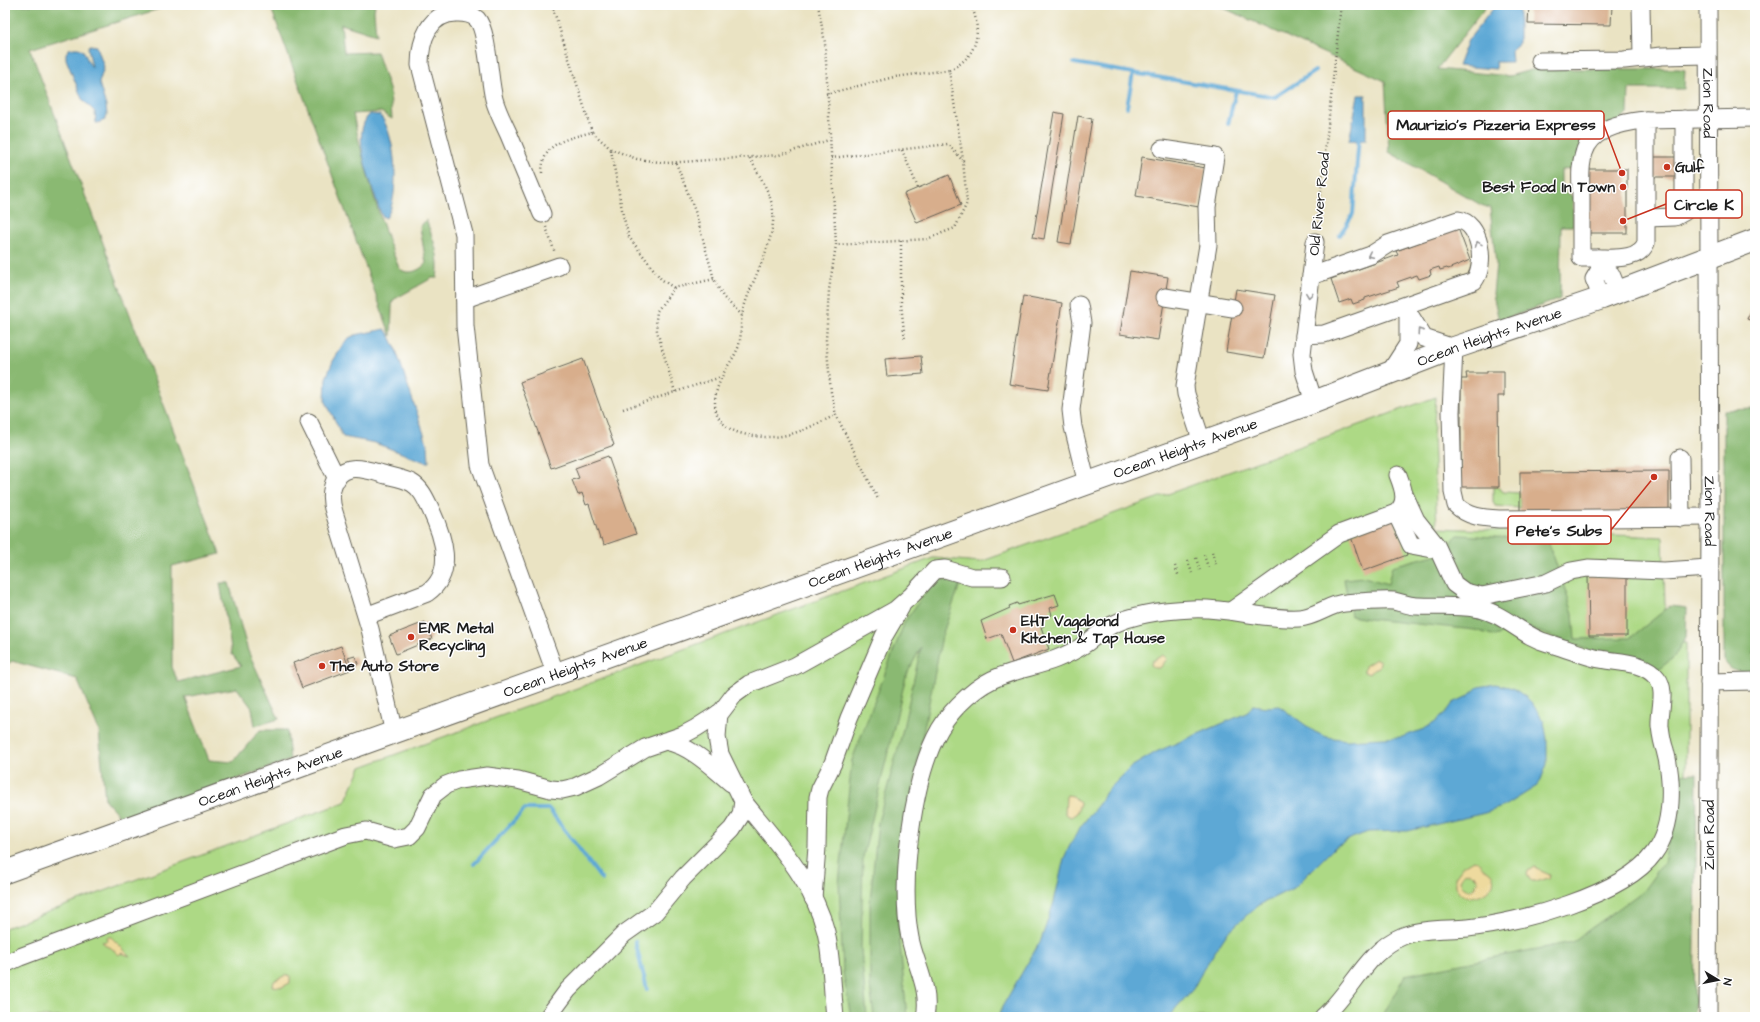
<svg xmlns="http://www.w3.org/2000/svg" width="1760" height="1022" viewBox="0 0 1760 1022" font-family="'Architects Daughter',sans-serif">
<rect width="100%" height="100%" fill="#fff"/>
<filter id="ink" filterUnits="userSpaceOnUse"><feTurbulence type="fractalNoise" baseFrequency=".025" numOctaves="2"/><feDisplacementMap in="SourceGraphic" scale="8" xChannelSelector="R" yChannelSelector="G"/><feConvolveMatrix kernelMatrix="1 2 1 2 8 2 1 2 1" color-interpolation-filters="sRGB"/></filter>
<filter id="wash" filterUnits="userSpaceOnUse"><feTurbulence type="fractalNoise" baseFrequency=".012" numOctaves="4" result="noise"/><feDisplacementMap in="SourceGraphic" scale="16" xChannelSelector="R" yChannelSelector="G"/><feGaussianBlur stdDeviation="0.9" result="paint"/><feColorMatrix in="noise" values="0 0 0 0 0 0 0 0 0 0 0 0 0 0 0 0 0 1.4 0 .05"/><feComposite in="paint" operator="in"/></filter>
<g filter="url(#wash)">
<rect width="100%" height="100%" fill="#eae3c3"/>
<g fill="#add985" stroke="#647a50">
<path d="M1436,397l-3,40 4,91 226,9 3,105 20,1v374h-1681v-89l340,-126 16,-35 572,-209 47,4z"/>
<path d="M1493,487h6l4,5 17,1v15l-25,-2 -2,-5z"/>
</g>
<g fill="#8ab972" stroke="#536a47">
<path d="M5,5h167l-142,44 190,505 -48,12v101l6,15 63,-16 -9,-12 -12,-71h9l19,68 31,68 -24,7 -3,-18 -15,-20 -52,9 24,63 24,2 27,-32h27l3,30 -167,60 -18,-20 -6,-69 -22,-52 -65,-18 -7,5z"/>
<path d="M270,5h105l-1,6 2,24 -35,-11 3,29 33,-1 13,40 2,27 -11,-7 -28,2c11,53 26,105 46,154 8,8 21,3 27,-5l-6,-36 6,-7c7,18 15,38 11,58h-5l-39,22 -1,7 -1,29z"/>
<path d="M1217,5h270l-50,64 72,7 26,-7h144l6,1 -1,19h-55l-1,23 -54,57 -13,1v18l12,9v29h-12l-1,73 -61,22 -6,-27 3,-30 -6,-56 -9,-3 -92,-53 -4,-71z"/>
<path d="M1755,409v241l-2,2 2,21c-14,0 -24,0 -31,-13v-250z"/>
<path d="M1458,535l90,5 25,73 2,26 55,-1 40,-32 17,2 -1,29 -13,21 -15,12 -62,-17 -72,-27 -29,10 -20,-6 -106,-11 -18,-3 -7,-37 20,-2 24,7 4,-18 46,-12z"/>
<path d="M936,578l24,6 -18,52 -26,133 -19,143 10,105h-33l-4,-32v-84l8,-79 23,-85 20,-90 -15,29 -43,181 -2,92 6,68h-16l-8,-44 -4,-90 13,-123 53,-139z"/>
<path d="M1697,773l-3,244h-312l23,-42 167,-33 71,-51 21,-29 9,-42 4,-46z"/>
</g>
<g fill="#eeda9e" stroke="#857b5d" fill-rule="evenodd">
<path d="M1163,655l4,4 -7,9h-5l-4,-3 1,-4z"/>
<path d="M1376,659l4,2 -1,6 -7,3 -3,4 -5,-2 1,-6z"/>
<path d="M1067,795l6,1 7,7 -3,10 -6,4 -6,-3 1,-17z"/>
<path d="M1473,860c7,1 7,6 12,9 31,16 -31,49 -30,8l8,-11zM1468,873l7,3 3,4 -4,9 -4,1 -7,-3 -3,-7 3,-6z"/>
<path d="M1534,867l16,7 -1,4 -11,3h-7l-4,-6 1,-4z"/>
<path d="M107,937h4l19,19 -9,-3 -2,2 -9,-8h-2l-6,-5 6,-1z"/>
<path d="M286,975l4,1v7l-8,4 -9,-1 1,-5z"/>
</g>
<g fill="#5da8d5" stroke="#3c6278">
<path d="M1496,5h23v38l-8,7 1,12h-17l1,7 -38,-3 10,-26z"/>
<path d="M90,45l7,1 7,21 -5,16 7,23 1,9 -2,5 -7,3h-2l-1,-11 -13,-13 -16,-40v-6l3,-4c19,-5 14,8 23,18l-4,-19z"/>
<path d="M1358,95h8v45l-17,1z"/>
<path d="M370,114l10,1c16,19 21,82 6,103l-4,-2 -4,-10c-6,-24 -29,-72 -8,-92z"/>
<path d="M385,329l5,7 5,11 33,99 1,16h-4l-50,-19 -32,-6 -18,-37 1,-22 7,-17 14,-22 8,-4z"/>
<path d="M1495,684l18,4 14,10 5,5 12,19 3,17v25l-7,18 -3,4 -32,20 -20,7 -77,18 -40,1 -16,6 -17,9 -40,40 -38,19 -29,26 -25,38 -10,19 -25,28h-169l3,-10 39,-67 13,-38 10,-44 8,-17 9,-15 20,-25 5,-9 25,-25 25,-15 86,-37 6,-3 5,-7 14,2 12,-1 36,26 12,5 20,3 55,-3 22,-8 10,-6 12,-10 7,-10 15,-7 10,-9z"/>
</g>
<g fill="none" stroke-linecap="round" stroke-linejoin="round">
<g stroke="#5da8d5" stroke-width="4">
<path d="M1074,63l201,34 40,-26"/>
<path d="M1127,107l6,-34"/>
<path d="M1228,124l8,-33"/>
<path d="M1340,235l13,-21 6,-78"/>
<path d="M474,864l51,-55h24l53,71"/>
<path d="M635,941l12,48"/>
</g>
</g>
<g id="blocks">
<g fill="#d8ae8c">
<path d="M1529,5h83l-1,20 -83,-1z"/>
<path d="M1054,112l10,2 -20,125 -11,-2z"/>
<path d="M1078,116l14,3 -21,125 -13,-2z"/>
<path d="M1142,157l64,11 -7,39 -63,-11z"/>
<path d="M1652,157h31v20h-32z"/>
<rect x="1587" y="169" width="40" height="64"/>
<path d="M949,175l12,30 -44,18 -13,-29z"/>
<path d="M1458,228l12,32 -22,9 -1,-1 -7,2 -1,-3 -9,3 1,5 -12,4 -2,-4 -20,7 2,5 -34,11v2l-12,4 -2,-5 -12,4 -8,-24 67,-24 -2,-4z"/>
<path d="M1130,271l38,6 -10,63 -38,-6z"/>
<path d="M1236,289l39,6 -11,63 -38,-6z"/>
<path d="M1023,296l39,7 -14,87 -39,-6z"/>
<path d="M1755,302v20l-8,-3z"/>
<path d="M921,356l2,18 -36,3 -2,-18z"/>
<path d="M583,359l31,86 -63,23 -31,-86z"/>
<path d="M1487,371h17v25h-6l1,91h-38v-108h6l-1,-6h21z"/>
<path d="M608,456l28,78 -32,11 -2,-7 -2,1 -11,-35 -3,1 -4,-12 -4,2 -6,-15 7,-2 -4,-10z"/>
<path d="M1669,471v41l-149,1v-41z"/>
<path d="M1394,518l13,37 -44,16 -13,-37z"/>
<path d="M1588,576h39v60h-38z"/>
<path d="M1055,594l4,11 -9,3 2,7 -11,4 3,7 -3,1 8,22 -37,14 -11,-29 -14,5 -6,-18 29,-13 -1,-2 8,-3 1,2z"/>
<path d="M425,622l7,17 -36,15 -7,-18z"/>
<path d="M341,646l9,24 -48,18 -9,-25z"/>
<path d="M355,656l3,8 -6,3 -4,-9z"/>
</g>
</g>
</g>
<g filter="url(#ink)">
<use href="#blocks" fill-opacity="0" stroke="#646256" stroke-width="1"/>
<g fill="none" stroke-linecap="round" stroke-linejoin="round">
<defs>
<g id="minor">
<path d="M1641,5l1,52"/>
<path id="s1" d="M1708,5l2,512 -2,500"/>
<path d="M1540,61l84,-1 38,-4 45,-1"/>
<path d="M1162,149l53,8 -8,50 1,38 -23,141 1,8 16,48"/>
<path d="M542,214c-11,-26 -22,-53 -33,-79 -5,-11 -12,-24 -15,-36 -5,-19 -6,-68 -17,-80 -5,-5 -12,-6 -19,-6 -29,-1 -38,27 -38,52l44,169 1,92 15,139 76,210"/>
<path d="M1647,218l28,-1 9,-5v-93"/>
<path d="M1598,258h-17c0,-21 0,-41 0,-62 0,-14 -2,-29 3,-43 7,-25 39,-31 62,-33"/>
<path d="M1600,269l-2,-11c16,0 40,3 48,-15v-123l109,-2"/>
<path d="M1165,297l68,11"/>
<path d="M1602,298l-8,-19 6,-10 11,5 7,17"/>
<path d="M465,299l94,-33"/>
<path d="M1079,305l3,18 -11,87 2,17 14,57"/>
<path d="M1304,335l20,-1 150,-53c13,-17 6,-59 -16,-61l-70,24 -17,11 -60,21"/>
<path d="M1388,375l20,-31v-32l16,26 30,10 -3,64 2,80 3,13c12,12 27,13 43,14l211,-2"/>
<path d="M1314,402l-10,-31 -2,-17 13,-112"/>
<path d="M309,422l28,57"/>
<path d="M1680,458l1,60"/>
<path d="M1404,494l12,26 20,25 18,39 11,8 17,4 64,-13 25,-12 17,-3 76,3 45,-3"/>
<path d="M1396,513l15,32 27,5"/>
<path d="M1231,611l108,-77 57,-21c13,-11 7,-25 2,-38"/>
<path d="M366,616l61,-23c29,-20 16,-57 4,-83 -5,-10 -9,-21 -19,-27 -7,-4 -18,-6 -26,-8 -11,-3 -25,-8 -36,-6 -20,5 -21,28 -16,43l36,117 24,104"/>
<path d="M1709,682l46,-1"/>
<path d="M665,741c26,5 46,25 66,42"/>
<path d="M743,801c32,40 70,79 83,131 6,27 6,57 9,85"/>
<path d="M813,898l4,-51 1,-50 2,-8 13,-26 16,-45 35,-82 17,-29"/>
<path d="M5,964l15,-7 326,-122 20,-4 28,8 15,-3 8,-8 16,-33 13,-10 13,-5 28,-4 31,4 33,9 11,1 13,-3 24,-11 46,-28 38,-13 13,-7 25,-16 13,-17 15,-11 46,-18 100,-56 17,-15 23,-25 10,-1 27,8h30"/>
<path d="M548,1017l20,-27 56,-56 31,-22 28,-34 49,-49 9,-14 2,-14 -23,-47 -3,-17 2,-24"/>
<path d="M925,1017c6,-29 -10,-52 -15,-79 -11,-54 2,-161 30,-209 13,-22 38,-45 61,-53 18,-7 37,-10 55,-17 10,-4 21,-9 29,-15 9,-6 17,-14 27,-19 24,-12 54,-15 80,-16 36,-2 71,11 107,9 17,-1 30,-14 46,-15 10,-1 40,-3 49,-2 8,2 15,5 24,5 19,1 38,-1 57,2 29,4 46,28 73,35 16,5 32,11 47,15 20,5 48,2 62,20 10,12 2,33 3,48 1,8 2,16 5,24 8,30 9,76 -11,103 -30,42 -136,70 -186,75 -22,2 -45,0 -65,8 -37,15 -51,56 -80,81"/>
</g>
<g id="major">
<path id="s2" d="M5,872l1309,-470 140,-54 148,-50 153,-58"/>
</g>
</defs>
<use href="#minor" stroke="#646256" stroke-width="19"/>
<use href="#major" stroke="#646256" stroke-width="24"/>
<g stroke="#646256" stroke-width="2.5" stroke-dasharray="1 3" stroke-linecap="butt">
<path d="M552,5l40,127"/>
<path d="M818,5l7,38 11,202 -7,45 -3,50 5,52 5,23 42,84"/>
<path d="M949,70c28,-12 34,-38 22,-65"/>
<path d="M826,94l68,-17 55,-7 14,90"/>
<path d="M611,150l12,65 6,22 32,42 13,9"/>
<path d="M902,150l16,38"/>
<path d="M750,158c10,20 26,41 23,64 -3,32 -24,62 -31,93 -2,11 0,22 -4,33 -4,10 -12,19 -16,29 -13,26 -9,49 21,57 40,9 58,-3 93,-19"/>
<path d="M831,158l117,-14 15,17 4,42 -12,25 -28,11 -91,6"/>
<path d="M676,163l19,48 19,68 9,18 19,18"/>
<path d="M542,173c0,-32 26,-34 50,-41l19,17 26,10 30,4 112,-8 50,-15"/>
<path d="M546,227l9,26"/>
<path d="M1317,227l24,-222"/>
<path d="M901,241v63l4,36"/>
<path d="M675,392l-18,-61 -1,-11 1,-9 17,-23 40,-9"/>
<path d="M623,409l98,-32"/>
<path d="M1212,552l4,12"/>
<path d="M1204,555l4,12"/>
<path d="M1196,558l4,12"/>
<path d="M1188,561l4,12"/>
<path d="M1175,566l4,11"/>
</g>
<use href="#minor" stroke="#fff" stroke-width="17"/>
<use href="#major" stroke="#fff" stroke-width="22"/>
</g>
<defs><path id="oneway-chevron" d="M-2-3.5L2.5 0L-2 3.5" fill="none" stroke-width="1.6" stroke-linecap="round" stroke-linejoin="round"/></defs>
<g stroke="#999">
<use href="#oneway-chevron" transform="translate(1478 244) rotate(-110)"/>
<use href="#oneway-chevron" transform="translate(1370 255) rotate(154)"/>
<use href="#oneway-chevron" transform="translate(1309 295) rotate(97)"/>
<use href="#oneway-chevron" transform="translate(1420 331) rotate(-124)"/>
</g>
</g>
<g fill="#c8321e" stroke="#fff" stroke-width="1.5">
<circle cx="1667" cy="167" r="4"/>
<circle cx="1623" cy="187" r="4"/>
<circle cx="1013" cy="630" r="4"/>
<circle cx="411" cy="637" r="4"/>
<circle cx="322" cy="666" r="4"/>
</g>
<g text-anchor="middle" stroke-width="3" stroke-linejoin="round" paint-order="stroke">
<g font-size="15" fill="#1c1c1c" stroke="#fff">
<text dy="5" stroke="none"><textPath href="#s1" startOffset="98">Zion Road</textPath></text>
<text transform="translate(1319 204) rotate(-84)" y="5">Old River Road</text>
<text dy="5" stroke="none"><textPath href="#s2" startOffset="1578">Ocean Heights Avenue</textPath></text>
<text dy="5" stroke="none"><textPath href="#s2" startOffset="1254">Ocean Heights Avenue</textPath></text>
<text dy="5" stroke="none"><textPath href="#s1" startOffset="506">Zion Road</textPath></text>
<text dy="5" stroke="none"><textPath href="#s2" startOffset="930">Ocean Heights Avenue</textPath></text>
<text dy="5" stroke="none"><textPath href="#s2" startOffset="606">Ocean Heights Avenue</textPath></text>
<text dy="5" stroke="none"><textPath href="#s2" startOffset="282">Ocean Heights Avenue</textPath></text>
<text transform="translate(1709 835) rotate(-90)" y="5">Zion Road</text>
</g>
<g font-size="15" font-weight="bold" fill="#1c1c1c" stroke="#fff" text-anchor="start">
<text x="1675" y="172">Gulf</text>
<text x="1615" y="192" text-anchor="end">Best Food In Town</text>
<text x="1021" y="626">EHT Vagabond<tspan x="1021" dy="17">Kitchen &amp; Tap House</tspan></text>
<text x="419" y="633">EMR Metal<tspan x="419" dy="17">Recycling</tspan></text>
<text x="330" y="671">The Auto Store</text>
</g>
</g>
<path fill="none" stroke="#c8321e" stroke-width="1.5" d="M1622 173L1604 125M1623 221L1666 204M1654 477L1611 530"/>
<g fill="#c8321e" stroke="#fff" stroke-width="1.5">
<circle cx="1622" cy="173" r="4"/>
<circle cx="1623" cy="221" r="4"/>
<circle cx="1654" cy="477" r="4"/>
</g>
<g fill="#fff" stroke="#c8321e" stroke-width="1.5">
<rect x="1388" y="111" width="216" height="28" rx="4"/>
<rect x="1666" y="190" width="76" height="28" rx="4"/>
<rect x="1508" y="516" width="103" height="28" rx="4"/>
</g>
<g font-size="16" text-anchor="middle" font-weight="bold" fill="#1c1c1c">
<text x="1496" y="130">Maurizio’s Pizzeria Express</text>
<text x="1704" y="210">Circle K</text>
<text x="1559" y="536">Pete's Subs</text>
</g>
<rect width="1760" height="1022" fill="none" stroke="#fff" stroke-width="20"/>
<g transform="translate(1718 980) rotate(100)" stroke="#ffffff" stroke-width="3" paint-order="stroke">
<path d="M0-3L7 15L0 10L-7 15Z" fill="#1c1c1c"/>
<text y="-6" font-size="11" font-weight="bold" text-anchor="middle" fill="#1c1c1c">N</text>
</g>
</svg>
